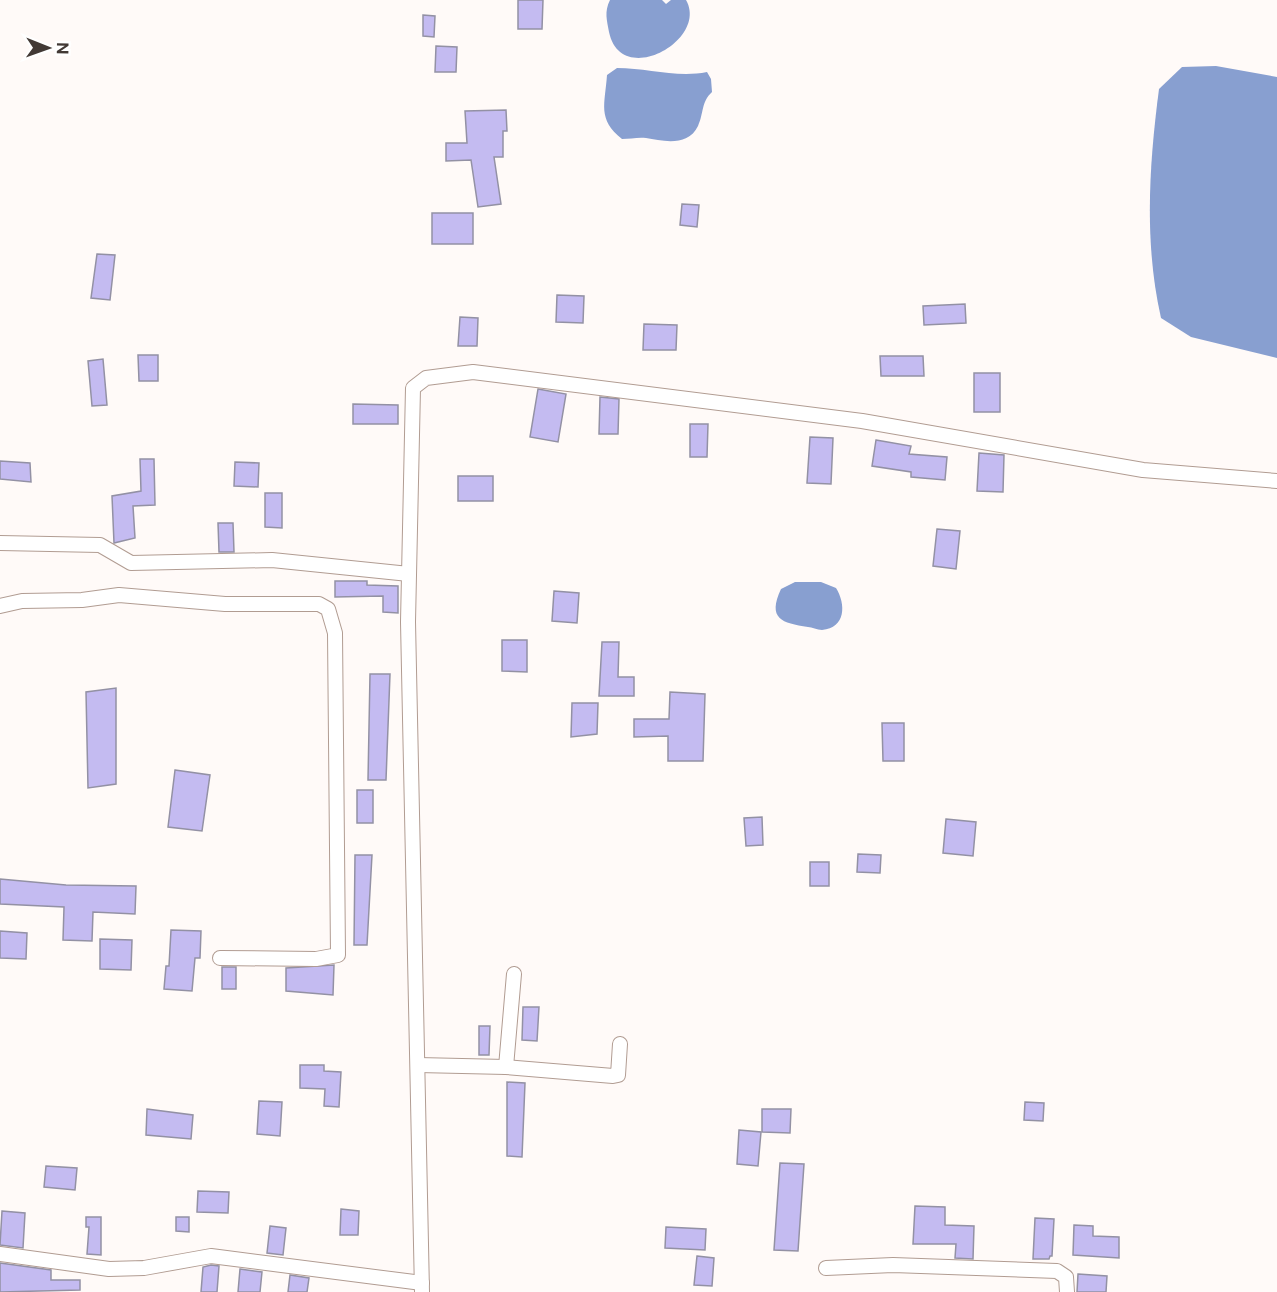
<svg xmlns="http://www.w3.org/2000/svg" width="1277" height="1292" viewBox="0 0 1277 1292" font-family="'Public Sans',sans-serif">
<rect width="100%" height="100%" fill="#fffaf8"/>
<g fill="#889fd0">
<path d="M610,0h52l4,4 5,-4h15c23,40 -65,89 -77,32 -2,-12 -5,-20 1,-32z"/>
<path d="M1216,66l61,11v281l-86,-21 -30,-19c-17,-75 -12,-153 -2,-229l23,-22z"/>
<path d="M617,68c30,0 60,10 90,4l4,7 1,13c-11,10 -8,21 -14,34 -10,21 -35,15 -52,12 -8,-1 -16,1 -24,1 -25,-20 -17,-35 -15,-64z"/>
<path d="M795,582h26l15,6c10,16 10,40 -14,42 -5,0 -10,-3 -14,-3 -26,-4 -41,-8 -27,-38z"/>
</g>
<g fill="#c4bbf1" stroke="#9391a4" stroke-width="1.5">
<path d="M518,0h25l-1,29h-24z"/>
<path d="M423,15l12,1 -1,21 -11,-1z"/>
<path d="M436,46l21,1 -1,25h-21z"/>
<path d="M506,110l1,21h-4v26h-9l7,47 -23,3 -7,-47 -25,1v-18h21l-2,-32z"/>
<path d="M682,204l17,1 -2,22 -17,-2z"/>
<rect x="432" y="213" width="41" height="31"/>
<path d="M97,254l18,1 -5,45 -19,-2z"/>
<path d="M557,295l27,1 -1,27 -27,-1z"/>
<path d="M965,304l1,19 -42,2 -1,-19z"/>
<path d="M460,317l18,1 -1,28h-19z"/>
<path d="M644,324l33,1 -1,25h-33z"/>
<path d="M138,355h20v26h-19z"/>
<path d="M880,356h43l1,20h-43z"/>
<path d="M103,359l4,46 -15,1 -4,-45z"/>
<rect x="974" y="373" width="26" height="39"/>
<path d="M538,389l28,5 -8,48 -28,-5z"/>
<path d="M600,397l19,2 -1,35h-19z"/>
<path d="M353,404l45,1v19h-45z"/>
<path d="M690,424h18l-1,33h-17z"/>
<path d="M810,437l23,1 -2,46 -24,-1z"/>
<path d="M876,440l35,6 -2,8 38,3 -2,23 -34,-3v-5l-39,-6z"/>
<path d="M979,453l25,2 -1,37 -26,-1z"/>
<path d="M140,459h14l1,46 -22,1 2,32 -21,5 -2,-47 29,-5z"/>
<path d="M0,461l30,2 1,19 -31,-3z"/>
<path d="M235,462l24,1 -1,24 -24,-1z"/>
<rect x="458" y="476" width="35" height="25"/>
<path d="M265,493h17v35l-17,-1z"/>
<path d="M218,523h15l1,29h-15z"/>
<path d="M937,529l23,2 -4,38 -23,-3z"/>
<path d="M335,581h32v4l31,1v27l-15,-1v-16l-48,1z"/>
<path d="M554,591l25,2 -2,30 -25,-2z"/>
<path d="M502,640h25v32l-25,-1z"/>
<path d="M602,642h17l-1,35h16v19h-35z"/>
<path d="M370,674h20l-4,106h-18z"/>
<path d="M116,688v96l-28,4 -2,-96z"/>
<path d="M670,692l35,2 -2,67h-35v-25l-34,1v-18h35z"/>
<path d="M572,703h26l-1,31 -26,3z"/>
<path d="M882,723h22v38h-21z"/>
<path d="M175,770l35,5 -8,56 -34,-4z"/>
<rect x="357" y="790" width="16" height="33"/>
<path d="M762,817l1,28 -17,1 -2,-28z"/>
<path d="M946,819l30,3 -3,34 -30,-3z"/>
<path d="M858,854l23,1 -1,18 -23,-1z"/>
<path d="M355,855h17l-5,90h-13z"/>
<rect x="810" y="862" width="19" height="24"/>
<path d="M0,879l66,6 70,1 -1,28 -42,-2 -1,29 -29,-1 1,-33 -64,-3z"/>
<path d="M171,930l30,1 -1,27h-5l-3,33 -28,-2 2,-23h3z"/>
<path d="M0,931l27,2 -1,26 -26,-1z"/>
<path d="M100,939l32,1 -1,30 -31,-1z"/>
<path d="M334,965l-1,30 -47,-4v-23z"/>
<rect x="222" y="967" width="14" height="22"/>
<path d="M523,1007h16l-2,34 -15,-1z"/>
<path d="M479,1026h11l-1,29h-10z"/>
<path d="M300,1065h24v6l17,1 -2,35 -15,-1 1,-17 -25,-1z"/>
<path d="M507,1082l18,1 -3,74 -15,-1z"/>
<path d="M259,1101l23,1 -2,34 -23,-2z"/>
<path d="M1025,1102l19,1 -1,18 -19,-1z"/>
<path d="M147,1109l46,6 -2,24 -45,-4z"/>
<path d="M762,1109h29l-1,24 -28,-1z"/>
<path d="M739,1130l22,2 -3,34 -21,-2z"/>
<path d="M780,1163l24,1 -6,87 -24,-1z"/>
<path d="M46,1166l31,2 -2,22 -31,-3z"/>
<path d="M198,1191l31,1 -1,21 -31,-1z"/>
<path d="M915,1206l30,1v18l29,1 -1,33 -18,-1 1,-14h-43z"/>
<path d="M341,1209l18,2 -1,24h-18z"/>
<path d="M2,1211l23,2 -2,35 -23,-3z"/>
<path d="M86,1217h15v38l-14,-1 2,-27h-3z"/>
<path d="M176,1217h13v15l-13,-1z"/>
<path d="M1035,1218l19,1 -2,37h-2l-1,3h-16z"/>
<path d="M1074,1225l19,1v10l26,1v21l-46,-3z"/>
<path d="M270,1226l16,2 -3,27 -16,-2z"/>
<path d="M666,1227l40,2 -1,21 -40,-2z"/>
<path d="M697,1256l17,2 -2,28 -18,-1z"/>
<path d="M0,1263l51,7v10h29v10l-80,2z"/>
<path d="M211,1265l8,1 -2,26h-16l2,-25z"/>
<path d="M240,1269l22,3 -2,20h-22z"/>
<path d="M1078,1274l29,2 -1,16h-29z"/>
<path d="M290,1275l19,3 -2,14h-19z"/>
</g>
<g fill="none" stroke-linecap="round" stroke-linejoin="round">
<defs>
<g id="minor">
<path d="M0,543l100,2 31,18 141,-3 137,14"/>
<path d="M0,606l22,-5 60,-1 37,-5 106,9h94l9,5 7,24 3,322 -22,4 -96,-1"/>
<path d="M418,1065l88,2 107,9 5,-1 2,-31"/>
<path d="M506,1067l8,-93"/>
<path d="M0,1254l109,15 35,-1 67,-12 211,27"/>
<path d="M826,1268l67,-3 164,6 9,6 1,15"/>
<path d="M422,1292l-14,-670 5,-234 13,-10 47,-6 389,49 281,49 134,11"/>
</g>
</defs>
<use href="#minor" stroke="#b19c92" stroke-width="16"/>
<use href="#minor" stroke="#fff" stroke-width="14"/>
</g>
<g transform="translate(48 48) rotate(91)" stroke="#ffffff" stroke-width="4.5" paint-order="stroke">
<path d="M0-4.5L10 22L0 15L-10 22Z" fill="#423935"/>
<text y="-9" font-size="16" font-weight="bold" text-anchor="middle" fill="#423935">N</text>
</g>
</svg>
